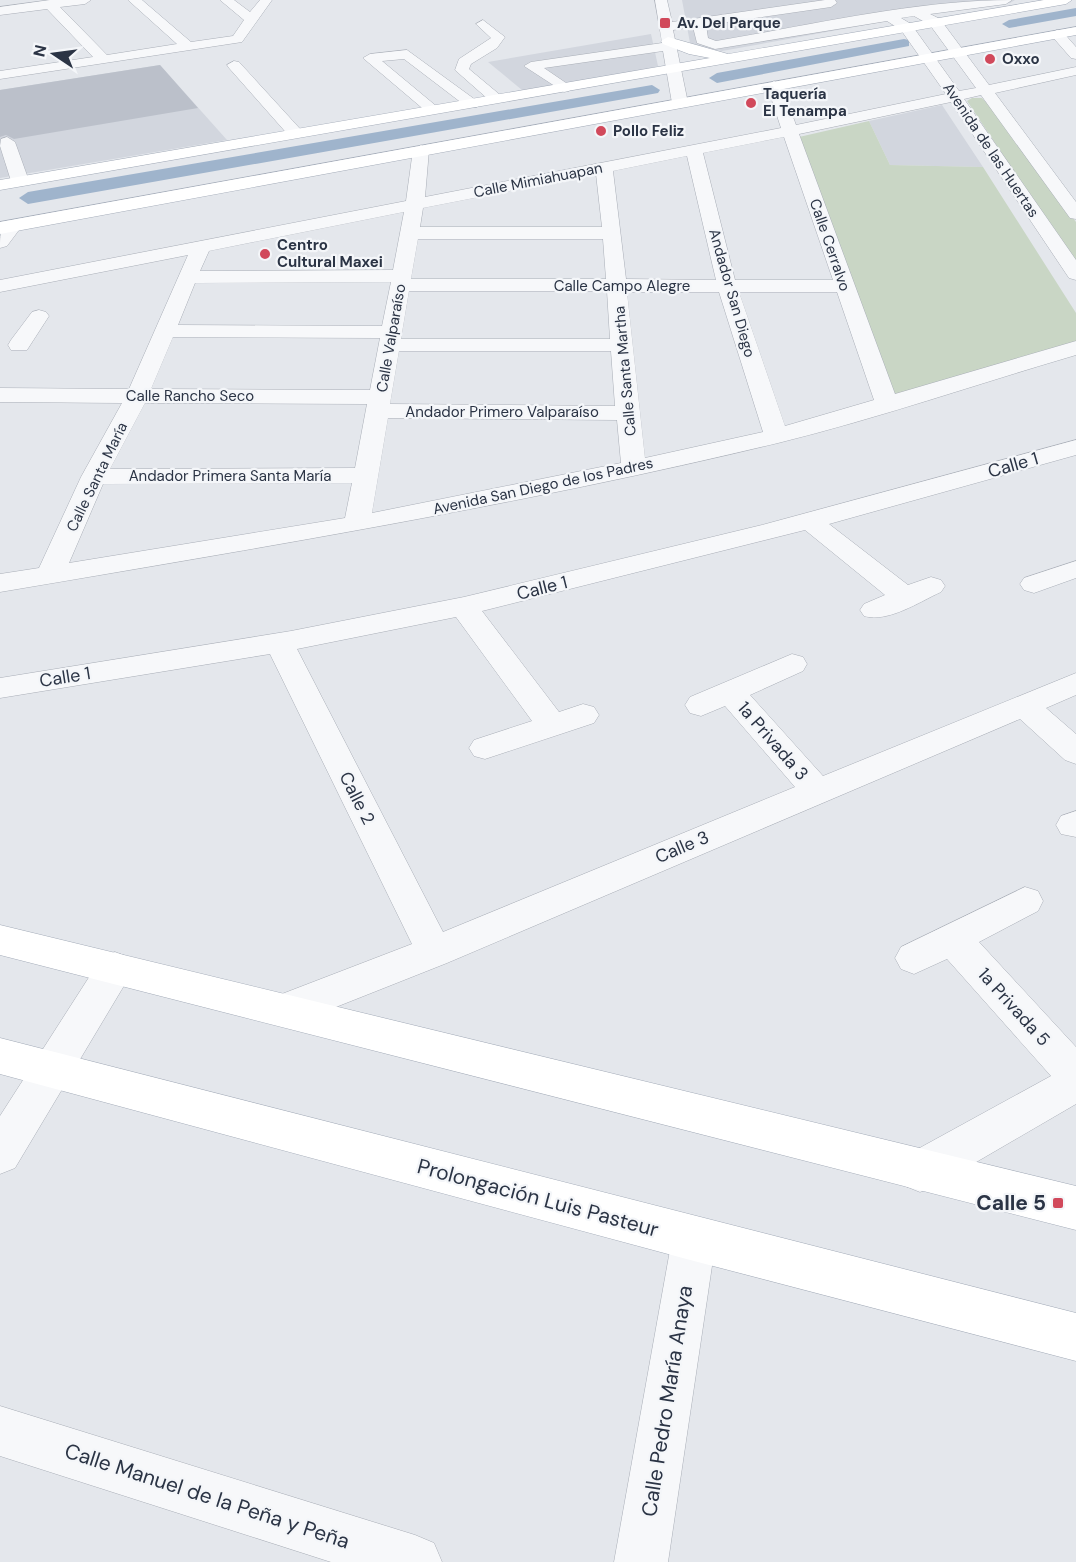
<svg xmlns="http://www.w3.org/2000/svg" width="1076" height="1562" viewBox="0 0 1076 1562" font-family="'DM Sans',sans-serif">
<rect width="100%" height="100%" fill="#e4e7ec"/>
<g fill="#d2d6de">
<path d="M682,0h333l-5,3 -73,9 -215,39 -24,-4 -8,-4z"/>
<path d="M651,34l7,32 -17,5 -119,19 -34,-28z"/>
<path d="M160,65l67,75 -227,38v-88z"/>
<path d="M942,105l41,62 -93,-2 -21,-44z"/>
</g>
<g fill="#c9d6c5">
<path d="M972,98h10l11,11 83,113v43l-109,-164z"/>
<path d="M869,121l21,44 93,2 93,146v30l-184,54 -93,-260z"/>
</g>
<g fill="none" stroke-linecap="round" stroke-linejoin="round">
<g fill="#9fb4cc" fill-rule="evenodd">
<path d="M1076,8v8l-67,12 -7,-4 7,-4z"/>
<path d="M904,39l5,1v6l-192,37 -8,-5 8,-5z"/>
<path d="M652,85l8,5 -2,3 -630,111 -9,-6 9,-6z"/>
</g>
</g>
<path fill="#bbc0ca" d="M160,65l38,43 -184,31 -8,-4 -6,2v-47z"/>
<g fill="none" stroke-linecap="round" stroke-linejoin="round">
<defs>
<g id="minor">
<path d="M50,0h41l-6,4 -25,3 47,48 70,-11 -49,-44h14l49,42 42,-6 11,-16 -24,-20h14l16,12 10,-12h12l-30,42 -242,37v-8l93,-14 -46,-48 -47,6v-8z"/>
<path d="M655,0h12l5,22 153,-22h10l2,3 -6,4 -125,18 2,13 8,3c96,-16 200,-41 296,-41l-6,4 -76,10 10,5 49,66 87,-18v8l-81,18 81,109v17l-6,-1 -89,-123 -17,4 112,161v20l-7,-2 -118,-176 -152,32 96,260 181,-53v14c-99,29 -197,63 -298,88 -257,62 -519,105 -778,149v-18l39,-6 42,-91 41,-74 -122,-1v-14l129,1 59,-134 -188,37v-12l406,-79 7,-51 8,-5 8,5 -4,47 356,-69 -14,-43 7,-4 7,4 15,40 150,-31 -45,-64 -14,-9 -172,28 -18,-6 -4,-16 -20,3 15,73 -8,5 -8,-5 -9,-52 -119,17 25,17 2,3 -2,3 -5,1 -40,-26 7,-4 131,-19zM914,16l16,9 46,63 -17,3 -48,-67 -10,-6zM784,137l49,143h-98l-32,-127zM687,156l29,124 -90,-1 -13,-108zM596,174l6,53h-182l3,-19zM404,212l-11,58 -193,1 9,-20zM418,239h185l3,40h-195zM391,282l-9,44 -204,-1 17,-42zM409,291h198l3,48h-209zM627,292h92l44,140 -118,26zM739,292h98l37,108 -89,26zM173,337l207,1 -10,52 -219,-1zM399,351h212l4,55 -225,-2zM145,403l222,1 -12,64 -245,1zM388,418l229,2 4,43 -249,50zM352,483l-7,35 -276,45 34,-79z"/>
<path d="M483,20l22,17 -8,11 -26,16 -2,5 30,25 3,3 -8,5 -5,-2 -34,-30 4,-11 32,-21 -15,-14z"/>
<path d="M1057,30l5,1 14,16v12l-5,-1 -21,-24z"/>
<path d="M407,50l70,51 3,3 -3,3h-10l-63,-48 -22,2 59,49 -3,3h-10l-65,-55 7,-4z"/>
<path d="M234,61l5,1 63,69 2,3 -2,3h-12l-61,-69 -2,-3z"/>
<path d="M7,137l8,5 14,39 -3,4 -6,1 -9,-5 -11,-35 1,-7z"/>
<path d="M13,220l9,6 -15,20 -7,2c0,-13 0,-24 13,-28z"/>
<path d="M39,310l7,2 3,4 -22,34h-16l-3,-5 3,-5 21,-28z"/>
<path d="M1076,440v15l-247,69 79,61 23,-8 10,3 4,6 -4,6c-22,10 -53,31 -77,24l-4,-6 4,-6 21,-9 -80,-65 -323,81 77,101 24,-8 11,3 5,8 -5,8 -109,36 -11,-3 -5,-8 5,-8 58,-19 -76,-104 -159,32 146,283 352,-145 -70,-81 -24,10 -11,-3 -5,-8 5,-8 102,-43 11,3 4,7 -4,7 -53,24 73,81 253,-103v22l-30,13 30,26v30l-11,-4 -45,-41 -573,244 -159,63 -14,-5 -5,-12 5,-12 138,-53 -142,-290 -270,44v-20l291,-47 173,-34 298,-72z"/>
<path d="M1076,561v17l-42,15 -10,-3 -4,-6 4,-6z"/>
<path d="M1076,811v26l-15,-3 -5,-9 5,-9z"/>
<path d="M1025,887l13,4 5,10 -5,10 -59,31 97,105v57l-141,82 -15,6 -15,-6 -7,-15 7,-15 146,-80 -104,-117 -33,15 -13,-5 -6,-11 6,-11z"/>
<path d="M115,952l13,5 6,11 -6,11 -113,189 -15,6v-58l102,-159z"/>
<path d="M694,1217l16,6 6,16 -48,323h-54l58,-323 6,-16z"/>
<path d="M0,1406l415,129 19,8 8,19h-111l-331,-106z"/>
</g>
<g id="major">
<path d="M1044,0h28l-6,4 -1066,186v-10l710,-122 -21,-4 -26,-10 -2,-3 7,-4 60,17z"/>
<path d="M1076,27v8l-1076,199v-12z"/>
<path d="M0,925l1076,261v44l-1076,-275z"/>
<path d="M0,1038l1076,275v48l-382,-100 -694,-187z"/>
</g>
</defs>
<use href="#minor" stroke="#a9aeb7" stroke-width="1"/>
<use href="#major" stroke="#a3abb8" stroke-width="1"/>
<use href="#minor" fill="#f7f8fa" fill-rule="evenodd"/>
<use href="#major" fill="#fff" fill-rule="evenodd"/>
</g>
<g fill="#d1495b" stroke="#f4f6f9" stroke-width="2">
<rect x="659" y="17" width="12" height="12" rx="3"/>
<circle cx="990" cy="59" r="6"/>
<circle cx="751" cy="103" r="6"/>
<circle cx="601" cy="131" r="6"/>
<circle cx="265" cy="254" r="6"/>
<rect x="1052" y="1197" width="12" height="12" rx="3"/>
</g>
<g text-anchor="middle" stroke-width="4.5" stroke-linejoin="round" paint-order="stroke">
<g font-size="15" font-weight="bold" fill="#2b3445" stroke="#f4f6f9" text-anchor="start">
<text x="677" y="28">Av. Del Parque</text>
<text x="1002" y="64">Oxxo</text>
<text x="763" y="99">Taquería<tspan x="763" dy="17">El Tenampa</tspan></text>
<text x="613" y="136">Pollo Feliz</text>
<text x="277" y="250">Centro<tspan x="277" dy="17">Cultural Maxei</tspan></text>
</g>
<g font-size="15" fill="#2b3445" stroke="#f4f6f9">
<text transform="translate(991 150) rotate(56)" y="5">Avenida de las Huertas</text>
<text transform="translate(538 180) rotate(-11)" y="5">Calle Mimiahuapan</text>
<text transform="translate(830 245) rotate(71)" y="5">Calle Cerralvo</text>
<text x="622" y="291">Calle Campo Alegre</text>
<text transform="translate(732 293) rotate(74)" y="5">Andador San Diego</text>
<text transform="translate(391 338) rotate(-80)" y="5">Calle Valparaíso</text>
<text transform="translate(625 371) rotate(-95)" y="5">Calle Santa Martha</text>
<text x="190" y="401">Calle Rancho Seco</text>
<text x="502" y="417">Andador Primero Valparaíso</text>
<text x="230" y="481">Andador Primera Santa María</text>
<text transform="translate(97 477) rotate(-64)" y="5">Calle Santa María</text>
<text transform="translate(543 486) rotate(-12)" y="5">Avenida San Diego de los Padres</text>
</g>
<g font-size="18" fill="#2b3445" stroke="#f4f6f9">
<text transform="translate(1013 465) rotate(-16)" y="6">Calle 1</text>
<text transform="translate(542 588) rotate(-14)" y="6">Calle 1</text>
<text transform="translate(65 677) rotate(-9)" y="6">Calle 1</text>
<text transform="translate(773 741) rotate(49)" y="6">1a Privada 3</text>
<text transform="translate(357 798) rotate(63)" y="6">Calle 2</text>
<text transform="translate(682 847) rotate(-23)" y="6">Calle 3</text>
<text transform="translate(1014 1007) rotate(48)" y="6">1a Privada 5</text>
</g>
<g font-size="21" fill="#2b3445" stroke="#f4f6f9">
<text transform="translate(538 1198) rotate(15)" y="7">Prolongación Luis Pasteur</text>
<text transform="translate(667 1401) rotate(-81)" y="7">Calle Pedro María Anaya</text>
<text transform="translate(207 1496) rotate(18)" y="7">Calle Manuel de la Peña y Peña</text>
</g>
<g font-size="21" font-weight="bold" fill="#2b3445" stroke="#f4f6f9" text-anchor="end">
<text x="1046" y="1210">Calle 5</text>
</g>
</g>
<g transform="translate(54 54) rotate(283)" stroke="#f4f6f9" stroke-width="4.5" paint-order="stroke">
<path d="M0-4.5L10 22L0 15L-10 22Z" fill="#2b3445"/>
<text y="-9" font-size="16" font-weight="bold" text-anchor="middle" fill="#2b3445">N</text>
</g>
</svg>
